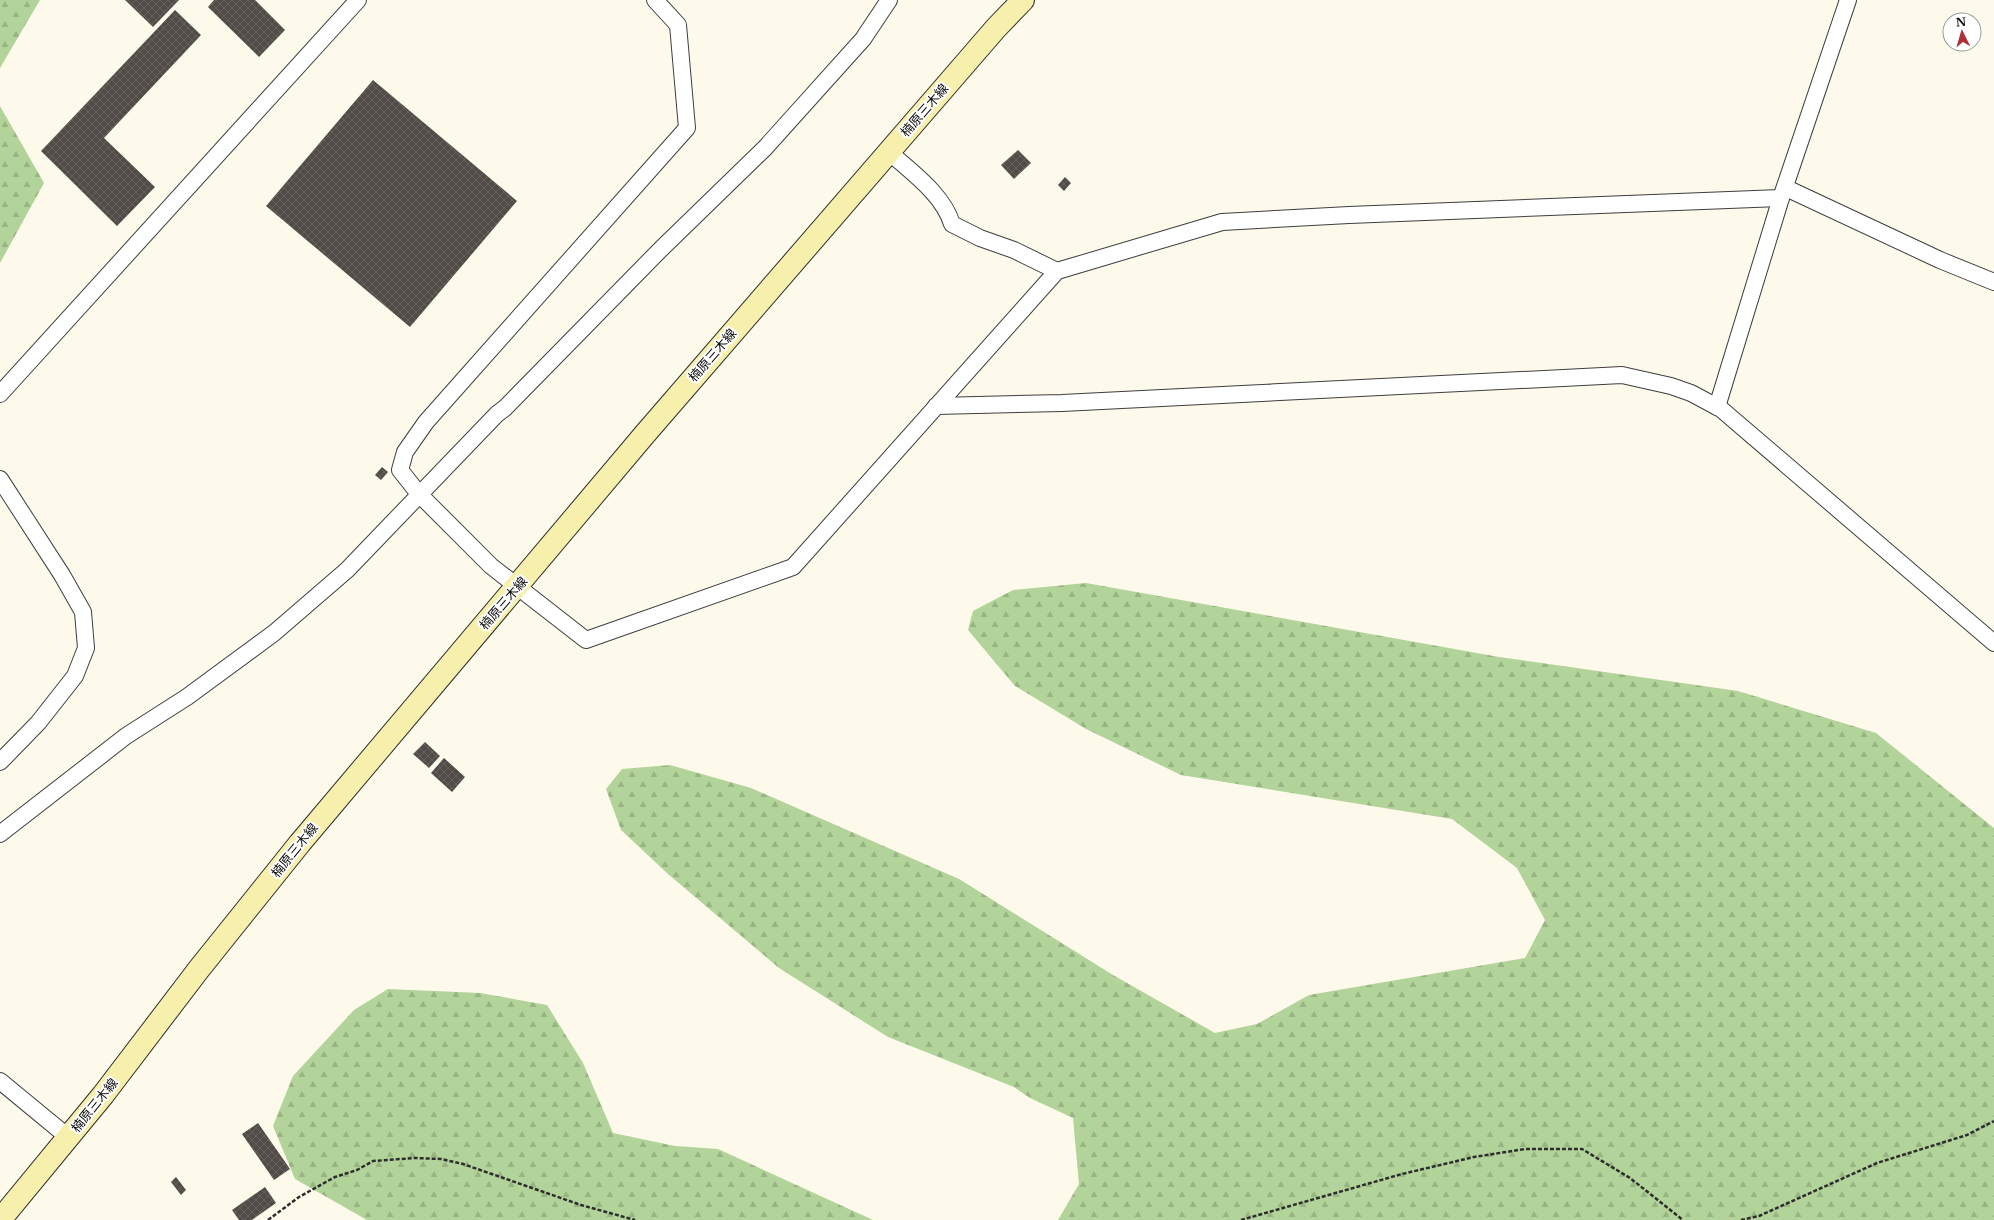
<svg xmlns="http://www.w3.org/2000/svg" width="1994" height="1220" viewBox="0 0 1994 1220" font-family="'Libre Baskerville','Noto Sans JP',serif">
<defs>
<pattern id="forest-firs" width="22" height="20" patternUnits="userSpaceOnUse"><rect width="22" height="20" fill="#b2d399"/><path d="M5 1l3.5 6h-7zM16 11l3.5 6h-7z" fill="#98b482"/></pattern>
<pattern id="building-cross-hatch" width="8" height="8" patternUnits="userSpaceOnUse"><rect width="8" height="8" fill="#524c48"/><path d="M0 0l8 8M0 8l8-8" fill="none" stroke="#66615e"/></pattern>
</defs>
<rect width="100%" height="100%" fill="#fdfaeb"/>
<g fill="url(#forest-firs)">
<path d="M0,0h40l-40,68z"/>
<path d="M0,106l44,77 -44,80z"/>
<path d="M1086,583l413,74 239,34 138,42 118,95v392h-936l21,-36 -6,-66 -43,-20 -16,-11 -126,-50 -109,-69 -111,-94 -47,-44 -15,-41 16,-20 48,-4 81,23 208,91 154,96 102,58 42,-9 52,-29 216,-37 20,-38 -28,-52 -65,-49 -271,-44 -95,-46 -71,-43 -47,-56 5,-19 40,-21z"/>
<path d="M388,989l92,4 67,12 36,58 30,70 62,13 43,3 155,71h-506l-72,-41 -22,-53 20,-50 61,-66z"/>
</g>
<g fill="url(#building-cross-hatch)">
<path d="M125,0h54l-26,27z"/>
<path d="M214,0h41l30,30 -26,27 -51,-50z"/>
<path d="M175,10l26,25 -97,103 51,49 -38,39 -76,-75z"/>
<path d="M373,80l144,121 -107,126 -144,-121z"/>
<path d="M1018,150l13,13 -17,16 -13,-14z"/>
<path d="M1065,177l6,6 -7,8 -6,-6z"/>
<path d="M382,467l6,5 -7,8 -6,-5z"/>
<path d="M425,742l15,14 -11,12 -16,-14z"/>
<path d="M444,758l21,19 -13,15 -21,-19z"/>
<path d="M258,1123l32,46 -16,11 -32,-46z"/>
<path d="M176,1177l10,13 -5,5 -10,-13z"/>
<path d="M265,1187l11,16 -24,17h-13l-7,-10z"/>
</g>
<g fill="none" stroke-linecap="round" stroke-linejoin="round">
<defs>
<g id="minor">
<path d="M655,0l23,25 9,103 -261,294 -21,30 -5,18 19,24 72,72 95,74 207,-73 264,-296 165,-49 127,-7 432,-17"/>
<path d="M888,151c23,21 55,43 64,73l28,14 34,12 43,21"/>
<path d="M1786,188l154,72 54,22"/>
<path d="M0,394l358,-394"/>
<path d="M936,406l126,-3 560,-28 49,11 20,7 30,16 273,234"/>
<path d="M1717,407l64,-209 67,-198"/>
<path d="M0,479l62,96 21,37 3,36 -11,28 -37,47 -38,39"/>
<path d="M0,834l126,-98 61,-39 87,-64 73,-63 150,-156 8,-6 156,-159 104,-101 98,-109 26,-39"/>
<path d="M0,1081l68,56"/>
</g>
<path id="secondary" d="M0,1220l103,-125 96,-126 101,-126 345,-409 351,-406 27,-28"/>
</defs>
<use href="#minor" stroke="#3e3e3e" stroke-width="18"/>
<use href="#secondary" stroke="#2d2d2d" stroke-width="24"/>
<g stroke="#2d2d2d" stroke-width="2.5" stroke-dasharray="4 2" stroke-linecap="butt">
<path d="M268,1220l31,-23 36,-20 22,-7 16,-9 42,-3 26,1 22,5 118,41 54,15"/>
<path d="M1241,1220l161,-46 72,-17 51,-8h57l48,29 53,42"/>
<path d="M1741,1220l18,-4 118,-53 90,-28 27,-14"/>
</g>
<use href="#minor" stroke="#fff" stroke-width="16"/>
<use href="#secondary" stroke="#f7efac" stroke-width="22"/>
</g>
<g text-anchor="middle" stroke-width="4" stroke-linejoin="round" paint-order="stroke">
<g font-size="13" fill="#0b0b0b" stroke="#fff">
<text transform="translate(924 110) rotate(-49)" y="5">楠原三木線</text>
<text transform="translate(712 355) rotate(-49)" y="5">楠原三木線</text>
<text transform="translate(503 603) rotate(-49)" y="5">楠原三木線</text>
<text transform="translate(294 850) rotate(-51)" y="5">楠原三木線</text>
<text transform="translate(94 1105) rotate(-51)" y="5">楠原三木線</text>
</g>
</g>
<g transform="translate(1962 32) rotate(355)"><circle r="19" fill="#ffffff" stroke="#9d9d9d"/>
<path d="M0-3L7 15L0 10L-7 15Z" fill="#ad3136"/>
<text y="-6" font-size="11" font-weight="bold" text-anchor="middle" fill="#0b0b0b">N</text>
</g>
</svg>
